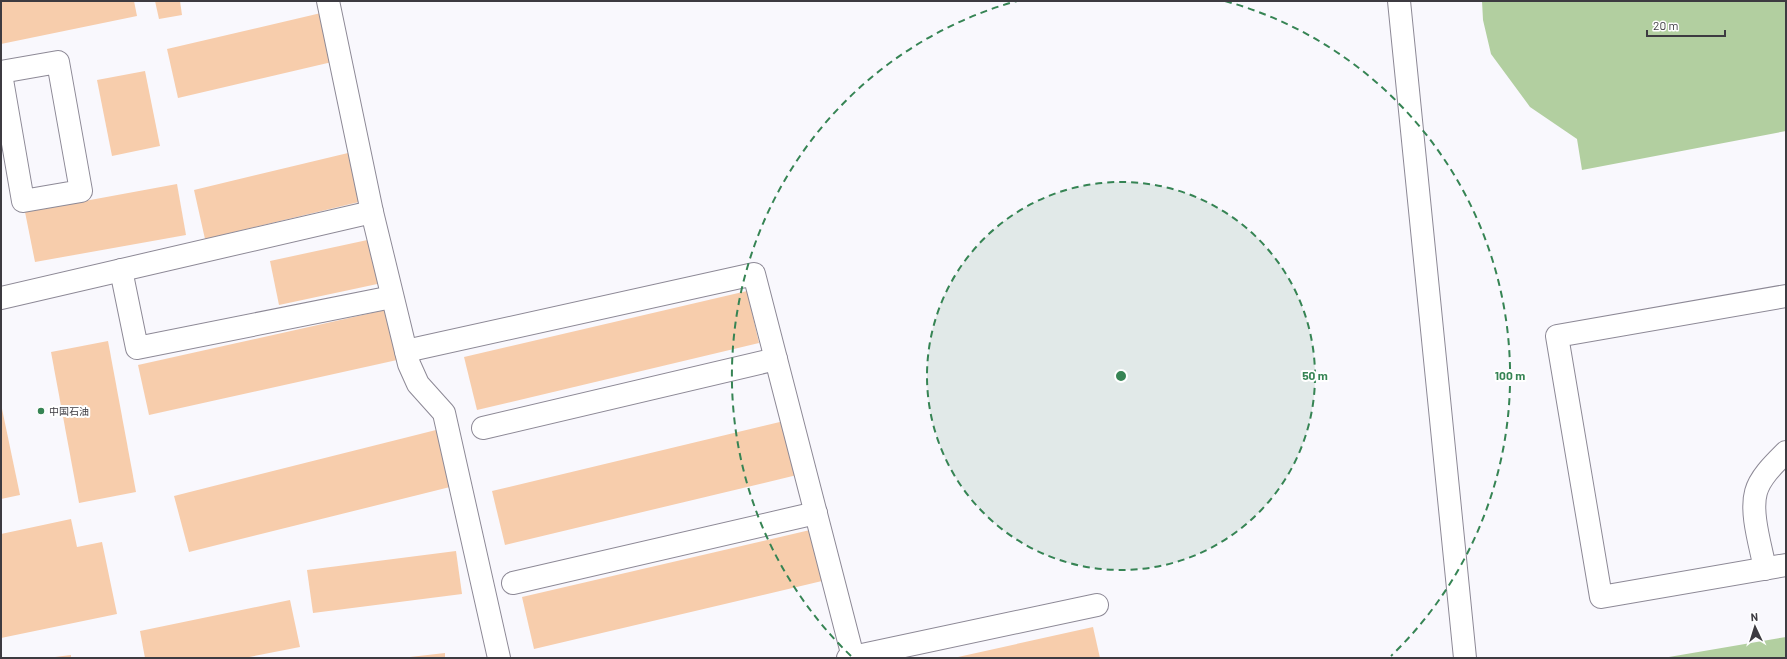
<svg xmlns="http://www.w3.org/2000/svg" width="1787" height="659" viewBox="0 0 1787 659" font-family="Barlow,'Noto Sans SC',sans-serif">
<rect width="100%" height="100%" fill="#f9f8fd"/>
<g fill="#b2cfa0">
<path d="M1482,1h304v130l-204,39 -5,-31 -47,-32 -39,-53 -8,-34z"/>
<path d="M1786,637v21h-123z"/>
</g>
<g fill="#f7cdac">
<path d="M1,1h133l3,15 -136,28z"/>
<path d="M155,1h25l2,14 -23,4z"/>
<path d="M321,13l11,49 -154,36 -11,-49z"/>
<path d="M145,71l15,75 -48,10 -15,-76z"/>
<path d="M348,153l11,49 -154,37 -11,-49z"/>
<path d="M177,184l9,51 -151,27 -10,-50z"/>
<path d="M372,239l10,44 -103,22 -9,-44z"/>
<path d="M747,291l12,52 -282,67 -13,-53z"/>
<path d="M385,310l12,50 -248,55 -11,-50z"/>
<path d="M108,341l28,151 -57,11 -28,-151z"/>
<path d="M1,404l19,91 -19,4z"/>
<path d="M784,421l13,54 -292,70 -13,-54z"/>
<path d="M440,429l14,57 -265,66 -15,-56z"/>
<path d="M71,519l6,28 25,-5 15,72 -116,24v-104z"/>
<path d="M810,530l12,51 -288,68 -12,-52z"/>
<path d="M456,551l6,43 -149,19 -6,-43z"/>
<path d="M290,600l10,47 -56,11h-99l-5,-27z"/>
<path d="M1093,627l7,31h-142v-1z"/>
<path d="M445,653v5h-35v-1z"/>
<path d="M71,655v3h-16v-1z"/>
</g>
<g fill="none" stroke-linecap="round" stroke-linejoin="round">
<defs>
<g id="minor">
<path d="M328,1l44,211 37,152 9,20 26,29 55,245"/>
<path d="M1399,1l66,657"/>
<path d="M1,72l57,-10 23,129 -58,10 -22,-127"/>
<path d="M121,270l16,78 255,-51"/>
<path d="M1786,296l-229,40 44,261 185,-32"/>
<path d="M1,298l371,-86"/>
<path d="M406,351l348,-77 99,383"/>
<path d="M483,428l293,-69"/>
<path d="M1765,569c-4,-22 -15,-56 -9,-77 4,-15 19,-29 30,-40"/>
<path d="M513,583l303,-70"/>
<path d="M848,658l249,-53"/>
</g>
</defs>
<use href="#minor" stroke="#8d8996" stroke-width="24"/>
<use href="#minor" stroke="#fff" stroke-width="22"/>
</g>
<circle cx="1121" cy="376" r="194" fill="#368454" fill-opacity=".12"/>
<g fill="none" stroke="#368454" stroke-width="2" stroke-dasharray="7 5">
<circle cx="1121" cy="376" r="194"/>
<path d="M851 656A389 389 0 0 1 1017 1M1225 1A389 389 0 0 1 1391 656"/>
</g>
<circle fill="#368454" stroke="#fff" stroke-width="1.5" cx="41" cy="411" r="4"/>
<g text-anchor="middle" stroke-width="4" stroke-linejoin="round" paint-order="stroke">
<g font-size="10" fill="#3d3b41" stroke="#fff" text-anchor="start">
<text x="49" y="415">中国石油</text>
</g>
</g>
<circle cx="1121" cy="376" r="6" fill="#368454" stroke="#fff" stroke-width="2"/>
<g font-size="12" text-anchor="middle" font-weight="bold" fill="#368454" stroke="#fff" stroke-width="4" stroke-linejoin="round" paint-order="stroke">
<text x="1315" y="380">50 m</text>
<text x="1510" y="380">100 m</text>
</g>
<rect width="1787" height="659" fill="none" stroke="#3d3b41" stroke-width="4"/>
<g transform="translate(1755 627) rotate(356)" stroke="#ffffff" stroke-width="3" paint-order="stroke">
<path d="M0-3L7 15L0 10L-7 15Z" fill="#3d3b41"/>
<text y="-6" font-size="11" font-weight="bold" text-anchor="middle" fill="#3d3b41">N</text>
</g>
<path d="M1647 30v6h78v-6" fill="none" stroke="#3d3b41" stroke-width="2"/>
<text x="1653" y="30" font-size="12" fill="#3d3b41" stroke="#ffffff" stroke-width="3" paint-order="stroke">20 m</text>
</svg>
